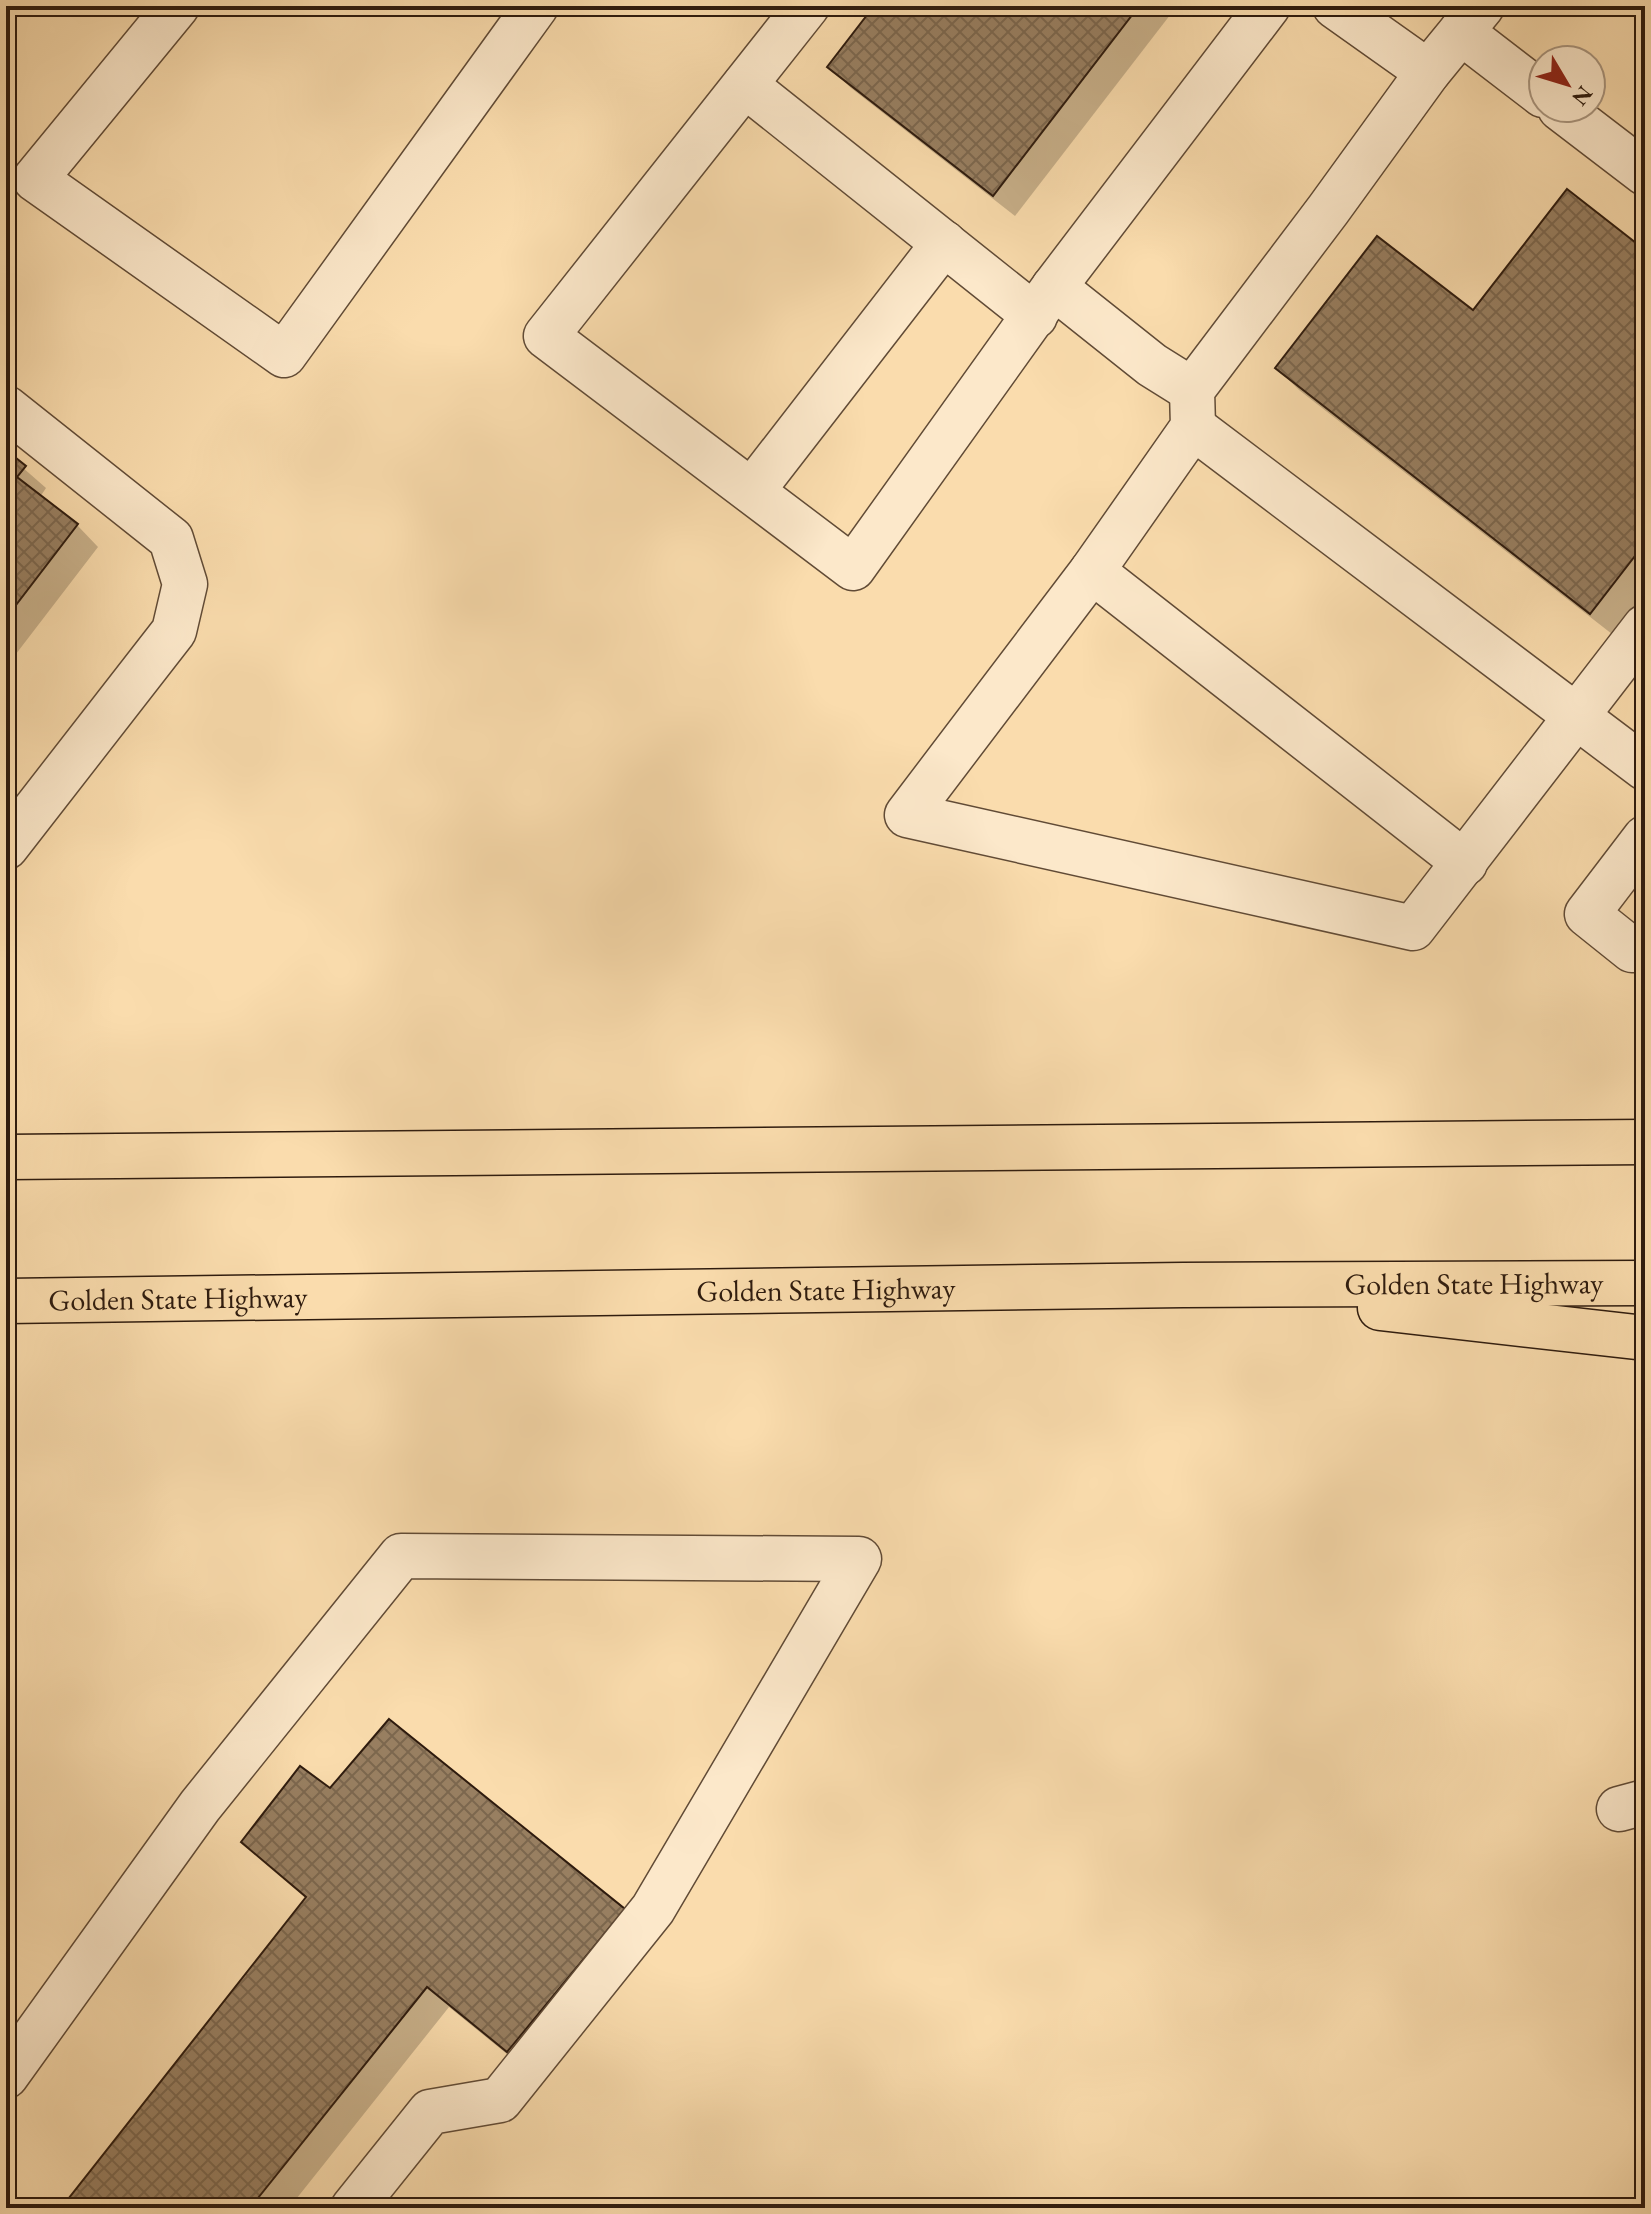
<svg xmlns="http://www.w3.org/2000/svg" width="1651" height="2214" viewBox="0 0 1651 2214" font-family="'EB Garamond',serif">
<defs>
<pattern id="building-cross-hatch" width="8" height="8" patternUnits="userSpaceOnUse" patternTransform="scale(2)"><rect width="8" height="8" fill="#987f61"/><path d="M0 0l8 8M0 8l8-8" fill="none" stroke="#7c674e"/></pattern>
</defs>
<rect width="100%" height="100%" fill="#fadcad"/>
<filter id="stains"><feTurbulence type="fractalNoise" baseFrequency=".0025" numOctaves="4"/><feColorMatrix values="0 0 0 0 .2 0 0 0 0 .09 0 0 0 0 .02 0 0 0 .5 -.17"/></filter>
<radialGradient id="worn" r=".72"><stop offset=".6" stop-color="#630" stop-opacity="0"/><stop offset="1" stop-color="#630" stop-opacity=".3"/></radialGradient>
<g fill="#0003">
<path d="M877,6h300l-162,210 -164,-128 -22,-21z"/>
<path d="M1645,252v340l-33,42 -313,-244 -22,-22 196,-55z"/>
<path d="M6,453l40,35 -6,9 37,28 21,22 -92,120z"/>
<path d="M330,1790l294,120 -95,162 -80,-65 -160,201h-208l226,-309 -63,-57z"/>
</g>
<g fill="url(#building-cross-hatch)" stroke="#2e1b0e" stroke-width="2">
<path d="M874,6h265l-146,190 -166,-129z"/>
<path d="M1567,189l78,61v293l-55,71 -315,-246 102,-132 96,74z"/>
<path d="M6,450l20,16 -9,11 61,47 -72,94z"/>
<path d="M389,1719l236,190 -118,143 -80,-65 -177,221h-170l-11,-10 237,-301 -65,-55 59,-76 30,22z"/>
</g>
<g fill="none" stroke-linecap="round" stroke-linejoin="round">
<defs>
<g id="minor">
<path d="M177,6l-142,173 249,176 252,-349"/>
<path d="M807,6l-261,330 307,232 201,-281 214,-281"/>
<path d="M1335,6l93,66"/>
<path d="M1482,6l-54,66 -100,138 -136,180 1,37 -101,144 -185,244 506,113 232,-301"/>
<path d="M1461,32l82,63"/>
<path d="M745,85l290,231"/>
<path d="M1560,108l85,65"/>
<path d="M1054,287l98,78 40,25"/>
<path d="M6,408l165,131 14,45 -11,47 -168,216"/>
<path d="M1193,427l452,341"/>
<path d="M752,491l192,-248"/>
<path d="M1092,571l373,292"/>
<path d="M1645,838l-58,76 45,36 13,-1"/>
<path d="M1619,1809l26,-7"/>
<path d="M6,2076l194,-270 201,-250 458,3 -206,350 -153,191 -70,12 -77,96"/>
</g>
<g id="highway">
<path d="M6,1157l1639,-15"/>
<path id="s1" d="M6,1301l1177,-16 462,-2"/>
<path d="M1380,1308l265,30"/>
</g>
</defs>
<use href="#minor" stroke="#614b36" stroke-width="47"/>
<use href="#highway" stroke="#2e1b0e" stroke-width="47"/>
<use href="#minor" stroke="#fce8ca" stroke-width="44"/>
<use href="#highway" stroke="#fadcad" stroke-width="44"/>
</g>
<g text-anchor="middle" stroke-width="6" stroke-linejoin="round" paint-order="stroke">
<g font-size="30" fill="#2e1b0e" stroke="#fce8ca">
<text dy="10" stroke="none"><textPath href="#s1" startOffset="1468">Golden State Highway</textPath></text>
<text dy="10" stroke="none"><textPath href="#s1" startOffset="820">Golden State Highway</textPath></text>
<text dy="10" stroke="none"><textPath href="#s1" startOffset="172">Golden State Highway</textPath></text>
</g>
</g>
<rect width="1651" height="2214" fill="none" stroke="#fadcad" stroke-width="32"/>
<rect x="8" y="8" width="1635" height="2198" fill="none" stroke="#2e1b0e" stroke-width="4"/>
<rect x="16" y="16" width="1619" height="2182" fill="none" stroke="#2e1b0e" stroke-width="2"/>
<g transform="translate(1567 84) rotate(128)"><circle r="38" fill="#fce8ca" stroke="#aa967f" stroke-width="2"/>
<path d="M0-6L14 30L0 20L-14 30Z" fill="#8f2418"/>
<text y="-12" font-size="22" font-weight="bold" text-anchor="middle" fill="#2e1b0e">N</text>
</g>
<rect width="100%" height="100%" filter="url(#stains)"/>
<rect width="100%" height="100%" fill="url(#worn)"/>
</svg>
